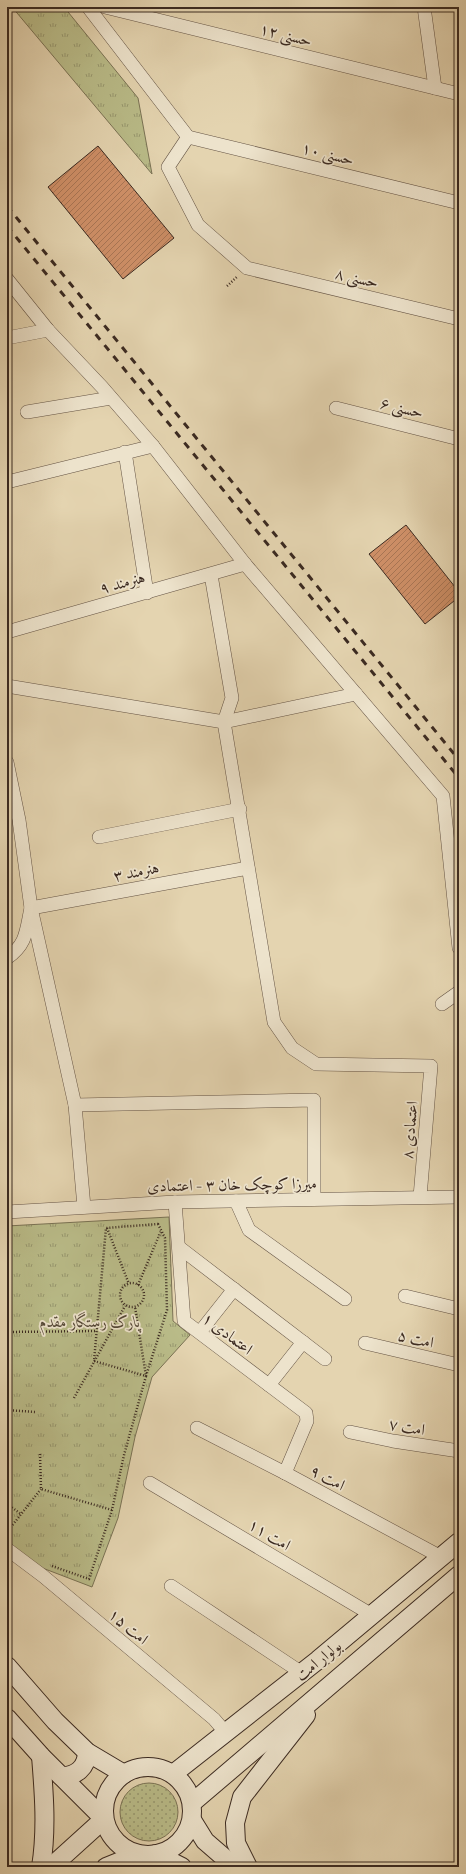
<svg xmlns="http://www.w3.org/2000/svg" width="466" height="1874" viewBox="0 0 466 1874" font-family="'Libre Bodoni',Amiri,serif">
<defs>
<pattern id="grass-dots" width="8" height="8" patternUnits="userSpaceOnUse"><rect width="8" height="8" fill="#b9bb88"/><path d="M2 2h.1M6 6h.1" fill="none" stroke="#98986f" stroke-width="1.8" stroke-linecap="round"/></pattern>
<pattern id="park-tufts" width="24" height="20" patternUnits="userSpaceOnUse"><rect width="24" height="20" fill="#b9bb88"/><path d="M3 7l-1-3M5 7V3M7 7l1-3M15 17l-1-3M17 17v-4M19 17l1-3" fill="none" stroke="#98986f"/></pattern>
<pattern id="building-hatch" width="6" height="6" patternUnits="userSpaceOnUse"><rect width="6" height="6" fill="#ce8f67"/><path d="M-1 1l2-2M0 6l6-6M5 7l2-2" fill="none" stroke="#a87554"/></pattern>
</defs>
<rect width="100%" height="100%" fill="#e4d4b0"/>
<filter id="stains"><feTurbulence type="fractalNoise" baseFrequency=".005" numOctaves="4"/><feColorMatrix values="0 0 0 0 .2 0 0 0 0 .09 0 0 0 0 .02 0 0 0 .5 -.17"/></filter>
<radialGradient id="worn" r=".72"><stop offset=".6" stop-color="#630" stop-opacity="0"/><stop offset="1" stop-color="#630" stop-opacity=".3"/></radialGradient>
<circle fill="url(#grass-dots)" stroke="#7a7254" cx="149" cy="1812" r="29"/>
<g fill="url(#park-tufts)" stroke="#7a7254">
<path d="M12,7h52l74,91 14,76z"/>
<path d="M169,1217l4,104 17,14 -38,42 -17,60 -17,81 -26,69 -60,-23 -25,-19v-319z"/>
</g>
<g fill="url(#building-hatch)" stroke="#3b2a21">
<path d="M98,146l76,92 -51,41 -75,-92z"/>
<path d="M406,525l53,67v5l-34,27 -56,-70z"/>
</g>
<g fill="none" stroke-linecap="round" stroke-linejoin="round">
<defs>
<g id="street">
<path d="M88,7l100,130"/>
<path d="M105,7l354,87"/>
<path d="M424,7l11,81"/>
<path d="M188,137l-20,30 30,58 49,43 212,51"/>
<path d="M188,137l271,66"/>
<path d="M7,279l41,51 54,57 51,59 92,118 198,232 16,152"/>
<path d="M7,338l41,-8"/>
<path d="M336,408l123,31"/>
<path d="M27,412l84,-14"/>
<path d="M125,452l22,141"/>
<path d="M7,482l146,-36"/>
<path d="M211,575l21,123 -8,24"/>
<path d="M7,632l238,-68"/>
<path d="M7,686l217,36 50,300 18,26 24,16 115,2 -11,131"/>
<path d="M224,722l132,-28"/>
<path d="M7,762l12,58 12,88 44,197 9,102"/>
<path d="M99,837l141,-28"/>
<path d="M7,958c20,-14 19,-27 24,-50l217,-40"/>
<path d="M442,1004l17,-12"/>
<path d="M75,1105l239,-5v99"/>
<path d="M236,1201l13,29 96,69"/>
<path d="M175,1202l9,119 122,92 1,8 -22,52"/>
<path d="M7,1212l168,-10 284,-5"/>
<path d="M180,1248l145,111"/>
<path d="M405,1296l54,13"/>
<path d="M200,1332l34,-43"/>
<path d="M365,1343l94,22"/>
<path d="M269,1385l34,-43"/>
<path d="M197,1428l88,45 156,84"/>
<path d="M350,1432l43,9 66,10"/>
<path d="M150,1483l222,132"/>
<path d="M7,1549l36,27 171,143 12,14"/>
<path d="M171,1586l131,87"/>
</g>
<g id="secondary">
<path d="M7,1666l48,55 32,31 37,22"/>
<path d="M7,1718l34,38 63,63"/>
<path d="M41,1756c3,37 6,74 0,111"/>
<circle cx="148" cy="1811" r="44"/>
<path d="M173,1774l145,-114 141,-118"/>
<path d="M61,1776c15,1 26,-9 26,-24"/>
<path d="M192,1803l267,-228"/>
<path d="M192,1820l13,21 30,26"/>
<path d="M156,1854l26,13"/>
<path d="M51,1867l53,-48"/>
<path d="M106,1867l32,-13"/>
<path d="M248,1867l-12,-24 -1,-20 7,-26 64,-82"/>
</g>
</defs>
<use href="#street" stroke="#655445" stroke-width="14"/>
<use href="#secondary" stroke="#3b2a21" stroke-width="20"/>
<g stroke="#3b2a21" stroke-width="2.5" stroke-dasharray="1 2" stroke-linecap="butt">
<path d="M227,286l11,-10"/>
<path d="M158,1224l7,14 2,72 -21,66 -52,-15 12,-133z"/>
<path d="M107,1228l22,56"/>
<circle cx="132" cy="1295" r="12"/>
<path d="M138,1285l23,-54"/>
<path d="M7,1332l90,-1"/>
<path d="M74,1398l51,-92"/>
<path d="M7,1410l28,2"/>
<path d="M40,1454l1,35 71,21"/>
<path d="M7,1504l14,10"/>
<path d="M7,1532l34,-43"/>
<path d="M52,1566l37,13 23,-69 12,-55 22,-79 -11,-69"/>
</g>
<use href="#street" stroke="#ede3cc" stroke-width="13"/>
<use href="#secondary" stroke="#ede3cc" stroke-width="18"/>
<g stroke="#3b2a21" stroke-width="3" stroke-dasharray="7 7" stroke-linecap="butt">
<path d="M7,206l452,554"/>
<path d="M7,226l452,552"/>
</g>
</g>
<g text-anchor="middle" stroke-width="3.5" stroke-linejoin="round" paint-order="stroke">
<g font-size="16" fill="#3b2a21" stroke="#ede3cc">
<text transform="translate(286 34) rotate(14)" y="6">حسنی ۱۲</text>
<text transform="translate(328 153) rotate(14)" y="6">حسنی ۱۰</text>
<text transform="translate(357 277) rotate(13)" y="6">حسنی ۸</text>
<text transform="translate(402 407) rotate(14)" y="6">حسنی ۶</text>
<text transform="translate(122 582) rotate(-15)" y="6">هنرمند ۹</text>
<text transform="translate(136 871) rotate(-11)" y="6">هنرمند ۳</text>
<text transform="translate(409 1130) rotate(-85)" y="6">اعتمادی ۸</text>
<text transform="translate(232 1184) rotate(-1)" y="6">میرزا کوچک خان ۳ - اعتمادی</text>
<text transform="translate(228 1333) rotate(37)" y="6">اعتمادی ۱</text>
<text transform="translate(416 1338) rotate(13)" y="6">امت ۵</text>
<text transform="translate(407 1426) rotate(10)" y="6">امت ۷</text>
<text transform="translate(328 1477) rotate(28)" y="6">امت ۹</text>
<text transform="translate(270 1534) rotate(31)" y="6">امت ۱۱</text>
<text transform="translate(129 1626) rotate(40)" y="6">امت ۱۵</text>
<text transform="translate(318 1660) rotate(-39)" y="6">بولوار امت</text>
</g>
<g font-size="16" font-style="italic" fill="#544736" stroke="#ede3cc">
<text x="90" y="1327">پارک رستگار مقدم</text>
</g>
</g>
<rect width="466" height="1874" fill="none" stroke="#e4d4b0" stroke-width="24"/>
<rect x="8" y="8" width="450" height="1858" fill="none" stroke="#3b2a21" stroke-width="2"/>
<rect x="12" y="12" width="442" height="1850" fill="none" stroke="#3b2a21"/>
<rect width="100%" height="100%" filter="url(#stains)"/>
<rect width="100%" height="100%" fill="url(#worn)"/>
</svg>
